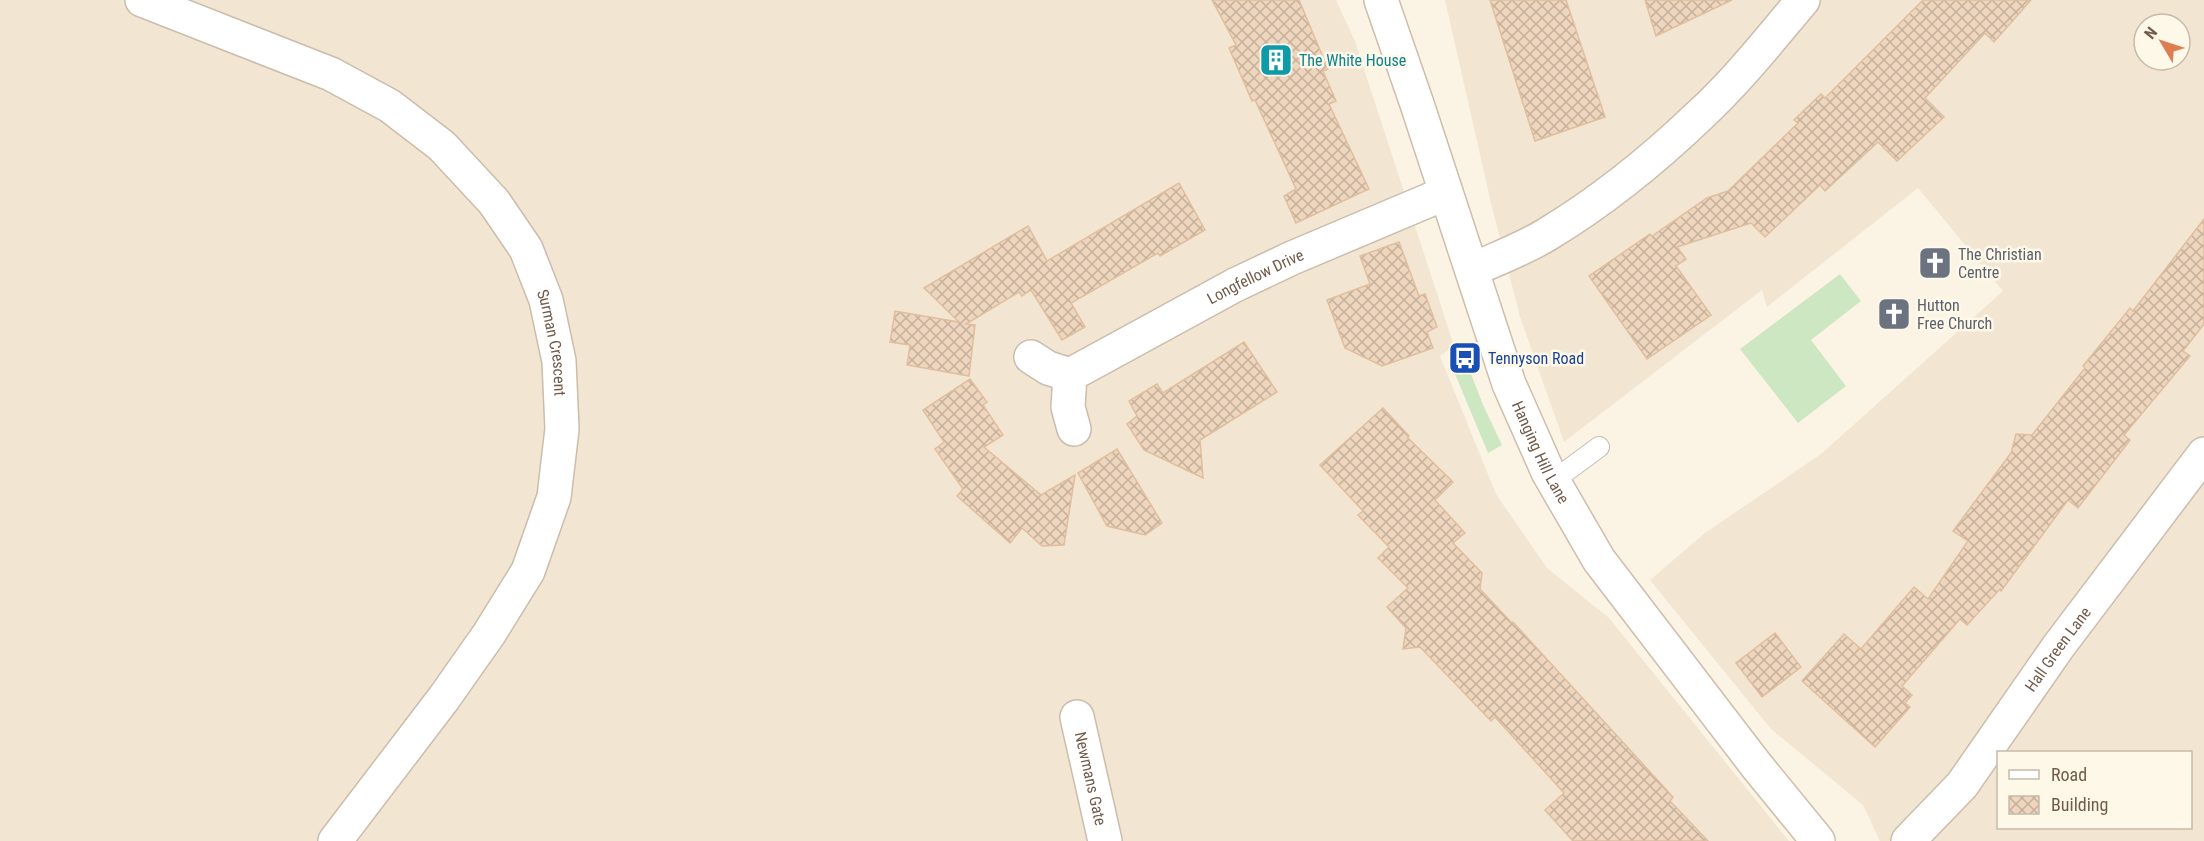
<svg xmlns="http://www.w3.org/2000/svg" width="2204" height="841" viewBox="0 0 2204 841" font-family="'Roboto Condensed',sans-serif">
<defs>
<pattern id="building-cross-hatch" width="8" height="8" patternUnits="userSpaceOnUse" patternTransform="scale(1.5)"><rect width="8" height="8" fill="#eed5bd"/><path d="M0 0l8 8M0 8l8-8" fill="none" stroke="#c5b09c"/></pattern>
</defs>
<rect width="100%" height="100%" fill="#fbf4e4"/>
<g fill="#f2e6d3" fill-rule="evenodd">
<path d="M0,0h1336l19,41 99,305 -14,10 56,138 51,74 62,50 180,223h-1789z"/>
<path d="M1445,0h759v841h-324l-17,-36 -92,-76 -121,-149 55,-47 116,-79 182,-163 -85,-103 -151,119 -5,-17 -198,152 -44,-125 -30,-118zM2144,24h36v36h-36zM1998,752h192v76h-192z"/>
</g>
<g fill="#cee7c3">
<path d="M1840,274l21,27 -50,39 35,46 -48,37 -58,-74z"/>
<path d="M1468,366l15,39 19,40 -14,8 -33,-79z"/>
</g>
<g fill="url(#building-cross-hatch)" stroke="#e0be9e" stroke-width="1.5">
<path d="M1212,0h87l29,69 -5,2 13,30 -7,3 40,85 -73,34 -12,-27 12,-7 -41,-89 -3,1 -23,-53 7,-3z"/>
<path d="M1490,0h76l39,117 -70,24z"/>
<path d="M1645,0h87l-76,36z"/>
<path d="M1923,0h108l-37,42 -9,-9 -60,65 19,19 -47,44 -19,-19 -53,49 -5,-6 -55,52 -14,-14 -74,24 9,12 -10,7 35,49 -64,44 -58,-83 61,-42 2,2 55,-38 21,-7 70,-68 -4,-3 27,-26 4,4z"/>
<path d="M1179,183l26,47 -45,26 -2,-3 -87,50 14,24 -23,13 -31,-50 -9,6 -3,-4 -53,32 9,1 -6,51 -62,-11 3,-20 -20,-3 5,-31 64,11 -35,-34 104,-62 19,35z"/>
<path d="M2204,219v105l-21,27 7,5 -66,79 6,5 -52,68 -10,-8 -67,91 -1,-2 -33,36 -7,-6 -58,67 10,9 -7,8 5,4 -35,40 -73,-66 42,-47 17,15 53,-62 14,12 40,-58 -15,-10 58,-78 5,-19 16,1 53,-67 -2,-2 47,-58 3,3z"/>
<path d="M1399,242l20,54 6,-2 12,33 -10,5 6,16 -51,18 -37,-18 -18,-48 43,-16 -10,-28z"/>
<path d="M1244,342l33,50 -77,48 3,38 -59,-28 -17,-26 10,-8 -8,-15 28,-17 6,9z"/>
<path d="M970,379l17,23 -4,3 20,30 -19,12 57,48 34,-20 -11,70 -22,1 -20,-18 -12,15 -53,-47 6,-7 -28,-40 9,-7 -21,-32z"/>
<path d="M1383,408l26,28 -1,2 45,44 -18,18 30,33 -12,10 29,30 -2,16 32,34 1,-1 160,175 -3,4 38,40h-135l-28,-31 19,-17 -69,-76 -4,4 -71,-74 -17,2 3,-21 -19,-21 21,-19 -30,-30 11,-11 -31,-32 5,-4 -43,-46z"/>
<path d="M1117,449l45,74 -17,12 -38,-9 -29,-53z"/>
<path d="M1775,633l26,34 -39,30 -26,-34z"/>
</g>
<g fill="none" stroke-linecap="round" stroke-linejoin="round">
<defs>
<path id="lane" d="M1553,481l46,-34"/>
<g id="street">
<path id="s1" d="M142,0l189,74 59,32 52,40 52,56 32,47 20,51 13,61 3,68 -8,68 -26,74 -39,63 -45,64 -109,143"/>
<path d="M1472,270c24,-11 51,-21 74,-35 55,-33 107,-75 154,-120 38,-35 70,-76 103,-115"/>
<path d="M1031,357l17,11 22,7"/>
<path id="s2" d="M1070,375l165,-90 57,-27 154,-65"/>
<path d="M1070,375l-2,32 6,22"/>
<path id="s3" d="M1077,717l28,124"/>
<path id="s4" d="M1908,841l54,-56 96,-138 146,-193"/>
</g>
<g id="secondary">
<path id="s5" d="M1381,0l36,104 92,280 39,88 51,88 157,205 62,76"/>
</g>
</defs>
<use href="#lane" stroke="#cbbcab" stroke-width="22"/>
<use href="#street" stroke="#cbbcab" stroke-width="36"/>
<use href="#secondary" stroke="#cebda9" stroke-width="36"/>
<use href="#lane" stroke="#fff" stroke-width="20"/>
<use href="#street" stroke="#fff" stroke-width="33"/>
<use href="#secondary" stroke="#fff" stroke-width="33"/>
</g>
<defs>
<symbol id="building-square" viewBox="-11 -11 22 22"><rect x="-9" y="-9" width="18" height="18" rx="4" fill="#0f9aa8" stroke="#fef8e9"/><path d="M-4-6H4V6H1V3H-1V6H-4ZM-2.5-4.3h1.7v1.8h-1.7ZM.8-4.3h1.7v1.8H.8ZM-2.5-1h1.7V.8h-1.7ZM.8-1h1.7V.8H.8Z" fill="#fff"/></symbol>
<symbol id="church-square" viewBox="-11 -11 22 22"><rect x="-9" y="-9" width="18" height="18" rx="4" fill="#6b7280" stroke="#fef8e9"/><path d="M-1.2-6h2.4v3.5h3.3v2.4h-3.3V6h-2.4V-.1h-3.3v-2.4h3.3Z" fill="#fff"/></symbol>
<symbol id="bus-square" viewBox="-11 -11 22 22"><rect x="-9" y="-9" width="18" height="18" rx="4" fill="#1a4fb4" stroke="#fef8e9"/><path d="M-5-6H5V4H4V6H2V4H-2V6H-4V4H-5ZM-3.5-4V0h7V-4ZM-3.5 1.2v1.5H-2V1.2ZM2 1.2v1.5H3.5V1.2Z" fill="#fff"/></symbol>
</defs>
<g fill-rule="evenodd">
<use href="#building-square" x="1257" y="41" width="38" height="38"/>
<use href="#church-square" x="1916" y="244" width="38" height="38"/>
<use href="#church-square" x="1875" y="295" width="38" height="38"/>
<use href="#bus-square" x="1446" y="339" width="38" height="38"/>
</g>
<g text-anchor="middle" stroke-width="5" stroke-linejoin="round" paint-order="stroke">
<g font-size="16" fill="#0d838f" stroke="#fef8e9" text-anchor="start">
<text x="1299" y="66">The White House</text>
</g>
<g font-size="16" fill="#5b616d" stroke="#fef8e9" text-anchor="start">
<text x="1958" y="260">The Christian<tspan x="1958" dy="18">Centre</tspan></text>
<text x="1917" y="311">Hutton<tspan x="1917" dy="18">Free Church</tspan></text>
</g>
<g font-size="16" fill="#715c4b" stroke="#fef8e9">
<text dy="6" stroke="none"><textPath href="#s2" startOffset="210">Longfellow Drive</textPath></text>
<text dy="6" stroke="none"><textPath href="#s1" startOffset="567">Surman Crescent</textPath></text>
<text dy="6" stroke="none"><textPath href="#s5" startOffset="480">Hanging Hill Lane</textPath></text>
<text dy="6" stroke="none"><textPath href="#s4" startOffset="244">Hall Green Lane</textPath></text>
<text dy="6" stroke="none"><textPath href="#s3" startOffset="63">Newmans Gate</textPath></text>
</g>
<g font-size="16" fill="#164399" stroke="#fef8e9" text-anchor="start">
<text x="1488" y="364">Tennyson Road</text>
</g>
</g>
<rect x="1997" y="751" width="195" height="78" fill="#fef8e9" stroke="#c6baaa" stroke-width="1.5"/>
<rect x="2009" y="770" width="30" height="9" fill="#ffffff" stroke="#c6baaa" stroke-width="1.5"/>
<text x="2051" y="781" font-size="18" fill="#715c4b">Road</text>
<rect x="2009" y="796" width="30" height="18" fill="url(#building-cross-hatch)" stroke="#c6baaa" stroke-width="1.5"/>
<text x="2051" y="811" font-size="18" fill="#715c4b">Building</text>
<g transform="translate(2162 42) rotate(309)"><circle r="28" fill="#fef8e9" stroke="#c6baaa" stroke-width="1.5"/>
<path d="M0-4.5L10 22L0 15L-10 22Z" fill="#dd7d50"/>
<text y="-9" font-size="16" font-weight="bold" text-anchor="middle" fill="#715c4b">N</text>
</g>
</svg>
